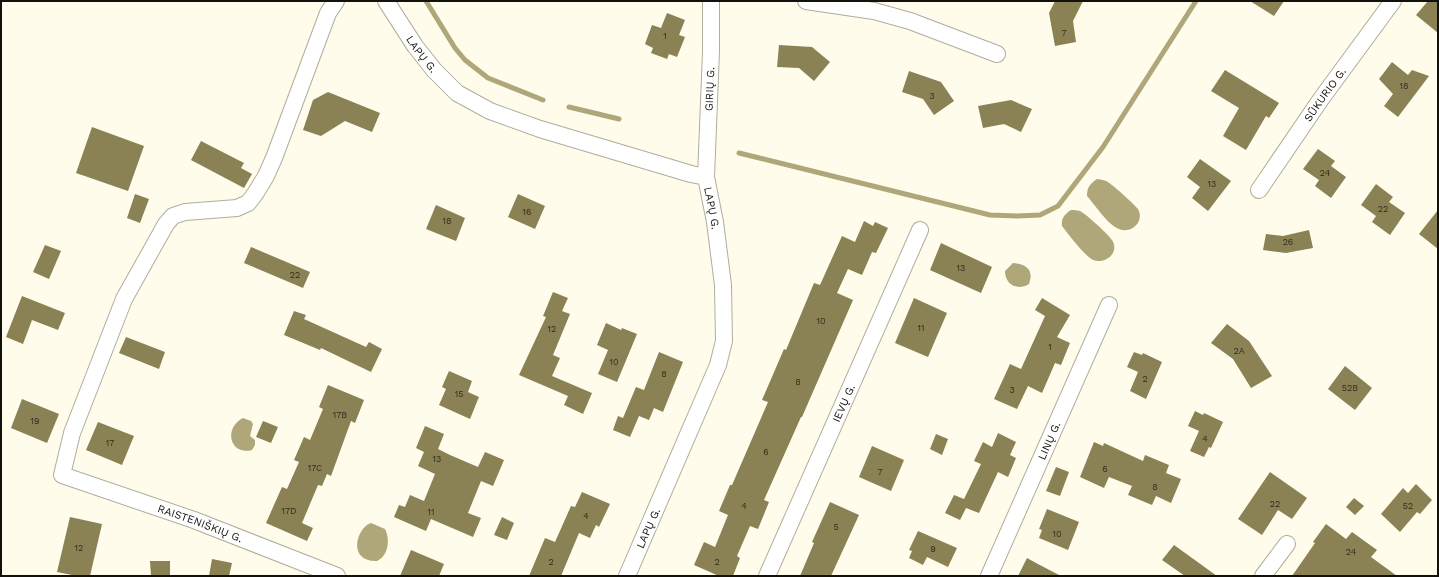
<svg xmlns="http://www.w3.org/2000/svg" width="1439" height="577" viewBox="0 0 1439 577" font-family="'Work Sans',sans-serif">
<rect width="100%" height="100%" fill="#fffceb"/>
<g fill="#afa679">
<path d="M1097,179c3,0 6,1 9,2 5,2 28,23 32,28 7,13 -7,25 -19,20 -11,-4 -24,-24 -32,-33 0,-9 3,-12 10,-17z"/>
<path d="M1071,210c3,0 6,0 9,1 6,3 29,24 32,29 8,12 -6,25 -19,20 -8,-4 -25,-26 -31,-34 -1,-8 3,-12 9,-16z"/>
<path d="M1013,263c14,1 21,8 16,21 -11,7 -24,1 -24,-13z"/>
<path d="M243,418l8,3 2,3 -3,12 5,4v5l-3,5c-22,6 -29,-22 -9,-32z"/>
<path d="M371,523l14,6c5,10 4,26 -8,32 -30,1 -21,-33 -6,-38z"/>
</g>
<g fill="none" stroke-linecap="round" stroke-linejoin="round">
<g stroke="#afa679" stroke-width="5">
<path d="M426,1l29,47 10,12 23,18 55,22"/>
<path d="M569,107l50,12"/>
<path d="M739,153l251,62 27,1 23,-1 18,-9 45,-59 93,-146"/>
</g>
</g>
<g fill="#8a8155">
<path d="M1055,1h28l-10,20 3,21 -21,4 -6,-33z"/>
<path d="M1250,1h34l-10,15z"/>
<path d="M1428,1h10v32l-22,-18z"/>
<path d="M667,13l18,7 -6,15 6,2 -8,20 -8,-3 -2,5 -16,-6 2,-5 -8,-4 7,-19 9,3z"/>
<path d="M779,45l33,2 18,15 -16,19 -15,-13 -22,-1z"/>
<path d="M1392,62l16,13 4,-5 17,6 -31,41 -14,-11 9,-12 -14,-15z"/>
<path d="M1225,70l54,33 -10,15 -3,-2 -20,34 -23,-14 16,-28 -28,-17z"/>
<path d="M909,71l32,11 13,19 -20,14 -11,-16 -21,-7z"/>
<path d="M328,92l52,21 -8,19 -27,-11 -24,15 -18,-6 10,-30z"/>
<path d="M1011,100l21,9 -11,23 -17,-8 -21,4 -5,-22z"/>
<path d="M92,127l52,19 -16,45 -52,-18z"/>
<path d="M201,141l43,22 -3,5 11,6 -8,14 -53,-28z"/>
<path d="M1318,149l17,12 -4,5 15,11 -15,21 -16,-12 4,-6 -16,-11z"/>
<path d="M1200,159l31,22 -23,30 -16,-13 8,-11 -13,-10z"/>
<path d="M1376,184l17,13 -4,5 16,11 -15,22 -18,-13 4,-6 -15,-11z"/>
<path d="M135,194l14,5 -9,24 -13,-5z"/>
<path d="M518,194l27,12 -10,23 -27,-12z"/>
<path d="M436,205l29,13 -9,23 -30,-12z"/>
<path d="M1438,210v39l-19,-15z"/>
<path d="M864,221l9,5 2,-4 13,6 -12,25 -4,-1 -10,23 -14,-6 -11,24 16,7 -51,117h-1l-37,83 5,2 -11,27 -8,-3 -13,30 3,2 -7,18h-14l-25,-11 10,-23 11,5 13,-32 -9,-4 11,-26h2l36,-83 -6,-2 22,-51 2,1 28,-67 6,2 22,-49 13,6z"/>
<path d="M1309,230l4,18 -27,5 -23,-3 3,-16 17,2z"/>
<path d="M941,243l51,24 -11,26 -51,-23z"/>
<path d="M45,245l16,6 -12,28 -16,-7z"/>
<path d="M251,247l59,25 -7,16 -59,-25z"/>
<path d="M553,292l15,6 -6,13 8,3 -17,41 7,3 -8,18 40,17 -9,21 -19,-9 4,-9 -49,-21 27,-58 -3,-1z"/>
<path d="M22,296l43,17 -7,17 -26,-10 -9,24 -17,-7z"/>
<path d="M914,298l33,15 -19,44 -33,-14z"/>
<path d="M1042,298l28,17 -13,22 13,6 -9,22 -6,-2 -13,30 -14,-7 -11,23 -23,-10 16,-35 11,5 24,-53 -10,-6z"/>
<path d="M294,311l12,4 -2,4 62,28 3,-5 13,7 -11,23 -50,-24 -1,2 -36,-15z"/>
<path d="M606,323l15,7 1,-2 15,6 -20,48 -19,-8 10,-24 -11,-5z"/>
<path d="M1227,324l22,17 23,35 -21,12 -18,-29 -22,-16z"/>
<path d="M126,337l39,15 -6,17 -40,-16z"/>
<path d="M659,352l24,10 -20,50 -9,-4 -5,12 -10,-4 -9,21 -17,-7 5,-14 5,2 13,-31 8,3z"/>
<path d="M1134,352l8,3 1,-2 19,9 -16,37 -16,-8 8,-19 -11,-5z"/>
<path d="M1345,366l27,22 -17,22 -27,-21z"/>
<path d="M449,371l23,10 -4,11 11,5 -9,22 -31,-14 7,-16 -4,-2z"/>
<path d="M328,385l36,15 -9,23 -4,-2 -20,55 -4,-2 -5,12 -4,-1 -16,38 11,5 -6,13 -41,-18 16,-36 5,2 12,-27 -5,-2 10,-23 6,3 13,-31 -4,-2z"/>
<path d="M22,399l37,15 -12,29 -36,-15z"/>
<path d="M1195,411l8,4 1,-2 19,9 -12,26 -2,-1 -5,10 -14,-6 9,-20 -11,-5z"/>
<path d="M263,421l15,6 -7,16 -15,-6z"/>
<path d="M98,422l36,14 -12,29 -36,-15z"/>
<path d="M425,426l19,8 -6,15 12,6 28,12 7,-15 19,8 -11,26 -12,-5 -13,32 13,5 -8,19 -42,-18 -5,12 -32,-14 5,-12 6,2 5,-12 14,6 11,-27 -17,-8 6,-14 -8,-4z"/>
<path d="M998,433l18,9 -6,13 6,3 -8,19 -10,-5 -19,41 -13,-5 -6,12 -15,-7 9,-18 10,4 17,-35 -7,-3 9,-19 9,5z"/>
<path d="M936,434l12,5 -6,16 -12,-6z"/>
<path d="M1094,442l9,4 1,-3 39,18 2,-6 24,10 -3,8 15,6 -10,24 -15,-7 -4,9 -24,-10 4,-9 -23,-9 -5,11 -24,-11z"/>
<path d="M872,446l32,14 -13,31 -32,-14z"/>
<path d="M1056,467l13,5 -9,24 -14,-5z"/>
<path d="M1270,472l37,26 -15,21 -14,-9 -16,25 -24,-16z"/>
<path d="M1416,484l16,16 -12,14 -3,-2 -17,20 -19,-18 22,-26 5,5z"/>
<path d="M582,492l28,12 -11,23 -3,-2 -6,13 -11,-5 -18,43h-32l16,-38 10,4 16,-36 4,1z"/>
<path d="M1354,498l10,8 -9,9 -9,-8z"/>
<path d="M830,502l29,13 -28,61h-31l14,-33 -2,-1z"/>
<path d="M1047,509l32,13 -11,28 -29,-12 3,-8 -3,-1z"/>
<path d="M70,517l32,7 -12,52h-13l-20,-4z"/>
<path d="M502,517l12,6 -7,17 -13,-5z"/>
<path d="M1326,524l20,15 6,-7 25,18 -6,7 26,19h-105l23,-33 -2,-1z"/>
<path d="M918,531l39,17 -9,19 -21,-10 -4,8 -14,-7 3,-7 -3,-1z"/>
<path d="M1174,545l43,31h-32l-23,-16z"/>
<path d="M411,550l33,14 -5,12h-39z"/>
<path d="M1027,558l9,5 25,13h-43z"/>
<path d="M212,559l20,4 -3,13h-20z"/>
<path d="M150,561h20v15h-19z"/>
</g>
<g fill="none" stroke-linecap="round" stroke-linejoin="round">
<defs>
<g id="minor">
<path id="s1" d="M336,1l-8,12 -54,145 -8,18 -11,18 -7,9 -11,5 -52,4 -12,4 -7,8 -42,75 -52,134 -10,42 132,45 143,56"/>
<path id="s2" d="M386,1l29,45 19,24 23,23 33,18 50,18 151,45 15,3 9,45 8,63 1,56 -6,24 -91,211"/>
<path d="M806,1l68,10 36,10 87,33"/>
<path id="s3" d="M706,177l5,-126v-50"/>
<path id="s4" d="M1259,190l62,-91 72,-98"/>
<path id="s5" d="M767,576l153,-346"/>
<path id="s6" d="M989,576l120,-271"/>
<path d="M1263,576l24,-32"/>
</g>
</defs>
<use href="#minor" stroke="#b0ad9d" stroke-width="18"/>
<use href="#minor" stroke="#fff" stroke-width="16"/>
</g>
<g text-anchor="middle" stroke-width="3.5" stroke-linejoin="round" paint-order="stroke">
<g font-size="9" fill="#302d1e">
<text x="1064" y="36">7</text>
<text x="665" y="39">1</text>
<text x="1404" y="89">18</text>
<text x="932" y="99">3</text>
<text x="1325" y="176">24</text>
<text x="1212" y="187">13</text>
<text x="1383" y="212">22</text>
<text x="527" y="215">16</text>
<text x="447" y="224">18</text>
<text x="1288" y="245">26</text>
<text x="961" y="271">13</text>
<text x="295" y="278">22</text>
<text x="821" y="324">10</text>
<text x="921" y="331">11</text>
<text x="552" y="332">12</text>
<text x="1050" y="350">1</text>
<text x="1239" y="354">2A</text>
<text x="614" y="365">10</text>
<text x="664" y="377">8</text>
<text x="1145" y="382">2</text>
<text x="798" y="385">8</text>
<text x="1350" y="391">52B</text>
<text x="1012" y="393">3</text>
<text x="459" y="397">15</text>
<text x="340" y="418">17B</text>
<text x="35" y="424">19</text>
<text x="1205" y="442">4</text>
<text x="110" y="446">17</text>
<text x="766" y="455">6</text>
<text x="437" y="462">13</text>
<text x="315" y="471">17C</text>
<text x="1105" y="472">6</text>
<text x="880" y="475">7</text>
<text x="1155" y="490">8</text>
<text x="1275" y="507">22</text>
<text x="744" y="509">4</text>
<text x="1408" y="509">52</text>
<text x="289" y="514">17D</text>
<text x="431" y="515">11</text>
<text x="586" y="519">4</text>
<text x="836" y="530">5</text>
<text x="1057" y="537">10</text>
<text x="79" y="551">12</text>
<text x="933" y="552">9</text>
<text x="1351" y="555">24</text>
<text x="551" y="565">2</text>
<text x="717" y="565">2</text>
</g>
<g font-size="11" fill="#12110b" stroke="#fff">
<text dy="4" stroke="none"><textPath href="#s2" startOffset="64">LAPŲ G.</textPath></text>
<text dy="4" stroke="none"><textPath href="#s3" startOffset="88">GIRIŲ G.</textPath></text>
<text dy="4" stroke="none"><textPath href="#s4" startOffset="116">SŪKURIO G.</textPath></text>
<text dy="4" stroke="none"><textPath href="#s2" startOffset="412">LAPŲ G.</textPath></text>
<text dy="4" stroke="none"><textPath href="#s5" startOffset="189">IEVŲ G.</textPath></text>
<text dy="4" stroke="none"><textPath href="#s6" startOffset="148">LINŲ G.</textPath></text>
<text dy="4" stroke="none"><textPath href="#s1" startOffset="728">RAISTENIŠKIŲ G.</textPath></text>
<text transform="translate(648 528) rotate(-66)" y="4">LAPŲ G.</text>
</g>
</g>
<rect width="1439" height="577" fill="none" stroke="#12110b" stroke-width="4"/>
</svg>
